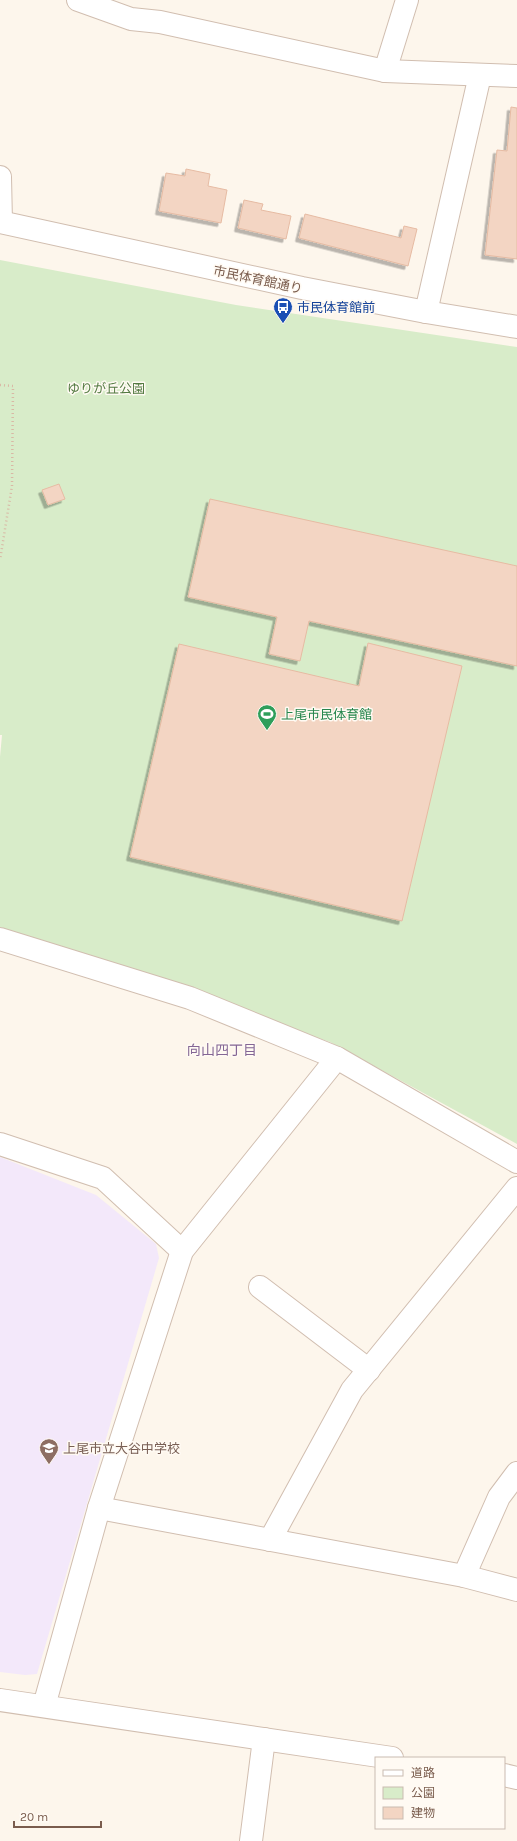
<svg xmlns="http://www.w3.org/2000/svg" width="517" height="1841" viewBox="0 0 517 1841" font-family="Karla,'Noto Sans JP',sans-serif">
<defs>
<filter id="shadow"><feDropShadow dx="-3.5" dy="3.5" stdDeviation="0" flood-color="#0004"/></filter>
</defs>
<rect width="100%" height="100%" fill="#fdf6ec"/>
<path fill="#f3e8fa" d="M0,1157l96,38 60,49 3,14 -122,416 -12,1 -25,-3z"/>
<path fill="#d8ecc9" d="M0,260l236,45 281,42v797l-187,-102 -330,-115v-170l2,-22h-2z"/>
<g fill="#f3d5c3" stroke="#e6bba3" filter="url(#shadow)">
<path d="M511,107l6,1v151l-32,-4 12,-105 10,1z"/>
<path d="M186,169l24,5 -2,12 19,4 -6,33 -62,-12 7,-38 19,3z"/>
<path d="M244,200l19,4 -2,6 30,6 -5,23 -48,-11z"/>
<path d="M305,214l96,24 3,-12 13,3 -9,37 -109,-28z"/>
<path d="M59,484l6,15 -17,6 -6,-15z"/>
<path d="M210,499l307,67v100l-208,-45 -9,40 -31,-7 8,-37 -89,-20z"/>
<path d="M368,643l94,23 -60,255 -272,-64 49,-213 180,42z"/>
</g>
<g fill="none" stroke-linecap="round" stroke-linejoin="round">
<defs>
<g id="minor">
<path d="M78,0l53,19 29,3 225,49 132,5"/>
<path d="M385,71l22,-71"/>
<path d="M0,177l1,45"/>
<path d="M0,222l302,66 124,24 91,15"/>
<path d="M426,312l54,-237"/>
<path d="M0,939l190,59 147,60 180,104"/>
<path d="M0,1144l103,34 79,73"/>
<path d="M260,1287l109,83"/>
<path d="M99,1508l365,68 53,14"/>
<path d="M270,1540l82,-150 165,-202"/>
<path d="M464,1576l35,-79 18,-24"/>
<path d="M0,1700l392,58"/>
<path d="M44,1706l55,-198 83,-257 155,-193"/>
<path d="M504,1775l13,3"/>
<path d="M251,1841l13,-102"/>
</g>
</defs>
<use href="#minor" stroke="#d1beb0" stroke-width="24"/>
<path stroke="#d9b8a5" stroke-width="2.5" stroke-dasharray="1 3" stroke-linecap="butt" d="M0,385l13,1 -1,100 -12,74"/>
<use href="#minor" stroke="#fff" stroke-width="22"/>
</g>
<defs>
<symbol id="bus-pin" viewBox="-11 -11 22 30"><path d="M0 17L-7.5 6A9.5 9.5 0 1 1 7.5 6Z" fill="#1a4fb4" stroke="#fffaf3"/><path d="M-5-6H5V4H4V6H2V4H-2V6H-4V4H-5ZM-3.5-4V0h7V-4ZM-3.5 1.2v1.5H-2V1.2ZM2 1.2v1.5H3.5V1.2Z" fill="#fff"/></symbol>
<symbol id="stadium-pin" viewBox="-11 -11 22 30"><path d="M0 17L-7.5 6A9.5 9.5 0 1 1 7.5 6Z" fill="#2e9e5b" stroke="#fffaf3"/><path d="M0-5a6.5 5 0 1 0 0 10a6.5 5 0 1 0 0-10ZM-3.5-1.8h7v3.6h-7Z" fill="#fff"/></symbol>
<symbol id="school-pin" viewBox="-11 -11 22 30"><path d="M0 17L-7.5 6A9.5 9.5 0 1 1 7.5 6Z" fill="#8d6e63" stroke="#fffaf3"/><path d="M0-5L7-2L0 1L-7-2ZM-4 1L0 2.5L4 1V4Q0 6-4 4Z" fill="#fff"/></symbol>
</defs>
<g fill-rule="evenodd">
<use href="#bus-pin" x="272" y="296" width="22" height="30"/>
<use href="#stadium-pin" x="256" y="703" width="22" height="30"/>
<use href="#school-pin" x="38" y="1437" width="22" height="30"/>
</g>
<g text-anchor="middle" stroke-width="3" stroke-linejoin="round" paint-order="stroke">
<g font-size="13" fill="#7a5c4d" stroke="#fffaf3">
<text transform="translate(258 279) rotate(12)" y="5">市民体育館通り</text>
</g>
<g font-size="13" fill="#164399" stroke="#fffaf3" text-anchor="start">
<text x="297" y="312">市民体育館前</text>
</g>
<g font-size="13" fill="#537a41" stroke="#fffaf3">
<text x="106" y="393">ゆりが丘公園</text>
</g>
<g font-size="13" fill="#27864d" stroke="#fffaf3" text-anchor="start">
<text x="281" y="719">上尾市民体育館</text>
</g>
<g font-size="13" fill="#785e54" stroke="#fffaf3" text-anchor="start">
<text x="63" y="1453">上尾市立大谷中学校</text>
</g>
<g font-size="14" fill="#846695" stroke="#fffaf3">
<text x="222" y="1055">向山四丁目</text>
</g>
</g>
<rect x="375" y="1757" width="130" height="72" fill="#fffaf3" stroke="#cabbb1"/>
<rect x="383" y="1770" width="20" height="6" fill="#ffffff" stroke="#cabbb1"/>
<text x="411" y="1777" font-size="12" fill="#7a5c4d">道路</text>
<rect x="383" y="1787" width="20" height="12" fill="#d8ecc9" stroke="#cabbb1"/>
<text x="411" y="1797" font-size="12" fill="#7a5c4d">公園</text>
<rect x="383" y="1807" width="20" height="12" fill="#f3d5c3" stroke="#cabbb1"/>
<text x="411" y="1817" font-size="12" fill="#7a5c4d">建物</text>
<path d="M14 1821v6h87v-6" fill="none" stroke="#7a5c4d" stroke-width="2"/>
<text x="20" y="1821" font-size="12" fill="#7a5c4d" stroke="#fffaf3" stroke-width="3" paint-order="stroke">20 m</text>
</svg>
